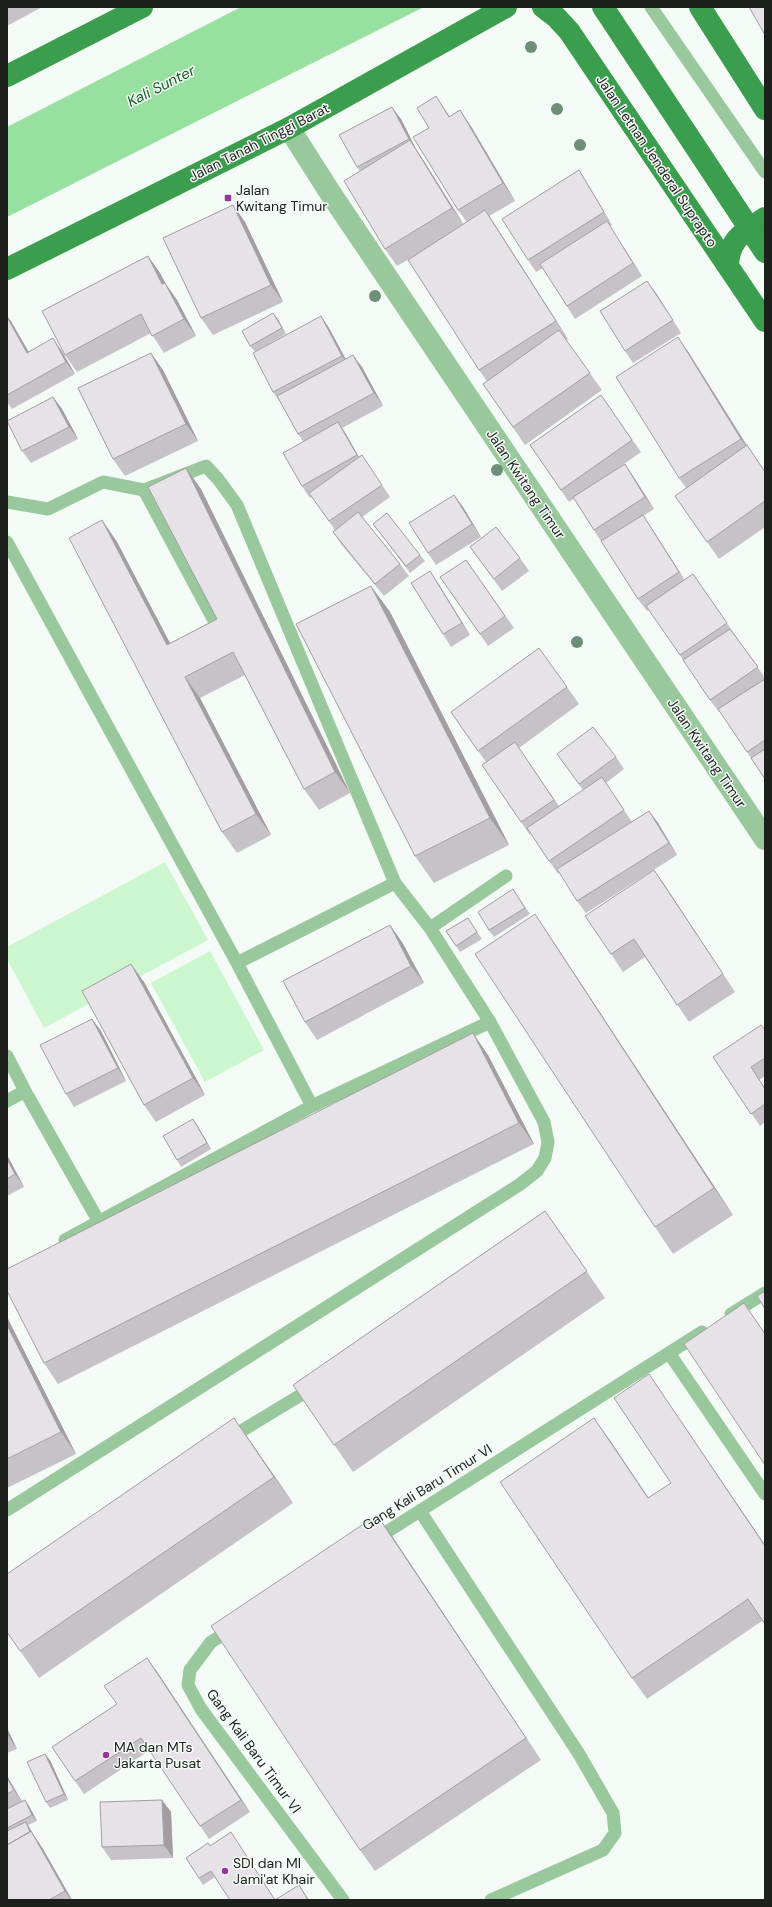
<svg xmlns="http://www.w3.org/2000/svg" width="772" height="1907" viewBox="0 0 772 1907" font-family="'DM Sans',sans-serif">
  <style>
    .green { fill: #cbf6ce }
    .water { fill: #98e0a0 }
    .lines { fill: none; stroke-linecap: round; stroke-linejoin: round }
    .service { stroke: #99c89d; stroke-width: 13 }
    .minor { stroke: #99c89d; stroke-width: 22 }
    .primary { stroke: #3b9d4e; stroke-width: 22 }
    .primary-bridge { stroke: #3b9d4e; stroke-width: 22 }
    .tree { fill: #6e8f77 }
    .wall { fill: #c7c2c7 }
    .shaded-wall { fill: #a29ea2 }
    .building { fill: #e7e2e7; stroke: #a29ea2 }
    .poi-dot { fill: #95359d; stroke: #f4faf5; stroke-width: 1.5 }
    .labels { text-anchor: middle; stroke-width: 3; stroke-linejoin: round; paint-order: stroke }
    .street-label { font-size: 14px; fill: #1e201e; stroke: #f4faf5 }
    .poi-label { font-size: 14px; fill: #1e201e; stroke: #f4faf5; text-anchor: start }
    .water-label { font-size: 15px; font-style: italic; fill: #156127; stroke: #f4faf5 }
  </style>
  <rect width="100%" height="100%" fill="#f4faf5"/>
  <path class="green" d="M165 862 208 940 44 1028 7 959V947Z
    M210 951 264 1050 205 1082 151 983Z"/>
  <path class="water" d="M241 7H424L7 217V127Z"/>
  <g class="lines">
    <path class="service" d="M651 7 765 172
      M7 502 48 509 103 482 144 490 218 628
      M7 542 237 963 312 1106
      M430 928 506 876
      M237 963 395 883
      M7 1056 25 1091 99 1222
      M7 1101 25 1091
      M65 1240 312 1106 490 1022 430 928 395 883 237 505 218 479 206 466 144 490
      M731 1314 765 1293
      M669 1353 765 1494
      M228 1439 314 1387
      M7 1510 519 1185 537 1171 545 1158 548 1142 544 1122 490 1022
      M420 1511 579 1754 613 1813 615 1833 603 1850 491 1900
      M374 1540 702 1332
      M232 1629 211 1642 190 1670 188 1685 201 1709 343 1900"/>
    <path class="minor" d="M289 128 329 191 765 839"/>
    <path class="primary" d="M543 7 556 17 569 31 765 321
      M700 7 765 109
      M7 76 142 7
      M728 266C729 238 744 232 765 218
      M7 269 289 128 506 7"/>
    <path class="primary-bridge" d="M603 7 765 252"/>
  </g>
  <g class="tree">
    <circle cx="531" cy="47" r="6"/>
    <circle cx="557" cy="109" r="6"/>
    <circle cx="580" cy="145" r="6"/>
    <circle cx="375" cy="296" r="6"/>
    <circle cx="497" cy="470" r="6"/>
    <circle cx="577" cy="642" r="6"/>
  </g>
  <path class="wall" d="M7 7H42L7 26Z
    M460 110 472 128 515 201 489 216 497 228 568 339 566 340 602 390 525 445 483 384 487 381 479 370 426 249 397 266 385 249 360 171 357 167 401 119 416 149 422 158 463 224 467 222 458 210 450 116Z
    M587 183 612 225 610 226 642 276 575 319 543 268 536 272 528 260Z
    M233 205 245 222 283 302 213 335 201 318Z
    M148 256 160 273 165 283 177 300 196 336 164 353 151 333 77 372 65 355Z
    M656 293 681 333 633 363 625 351Z
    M273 313 286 334 255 352 250 346Z
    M7 316 29 352 61 350 75 374 12 409 7 402Z
    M321 316 329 328 346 359 362 367 383 406 342 428 346 434 359 457 362 455 390 497 362 517 400 564 409 576 384 596 341 544 333 532 335 530 312 497 310 498 302 486 303 441 298 434 282 405 273 392Z
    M687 350 747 445 765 472V527L719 559 675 496 686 488 679 478Z
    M163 370 198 441 125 476 113 459Z
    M601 395 641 452 611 473 633 476 654 509 643 516 651 527 684 580 693 574 735 635 765 678V779L720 711 719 712 710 700 649 609 647 611 638 599 574 499 569 502 530 445Z
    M53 397 62 409 78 439 31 463 22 451Z
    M186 468 201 489 350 793 319 810 304 789 245 675 200 698 271 835 237 853 222 832 102 520 117 542 170 643 217 619Z
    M454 495 463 507 481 537 436 565 428 553Z
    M373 524 420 555 425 561 410 573Z
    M470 547 520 558 529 571 502 591Z
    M466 560 514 628 488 646 440 577Z
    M438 583 470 635 451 647 443 634Z
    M371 586 390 612 509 845 434 883 415 856Z
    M567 687 579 704 519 748 559 806 583 790 557 754 616 757 624 769 606 783 632 822 649 811 658 823 677 855 586 913 577 901 559 872 558 874 531 834 530 835 521 822 486 762 451 712Z
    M654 870 735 992 689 1022 645 957 623 972 611 954Z
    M513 889 530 914 494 937 489 930Z
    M535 914 553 941 733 1215 673 1254 655 1227Z
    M468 918 482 939 460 952 446 931Z
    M402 942 424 983 317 1040 305 1022Z
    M144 982 205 1095 156 1122 144 1105Z
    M92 1019 101 1031 126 1081 74 1107 66 1094Z
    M765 1030V1076L759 1080 765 1088V1122L760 1126 713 1057Z
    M488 1055 534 1144 58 1384 44 1363Z
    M197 1125 211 1149 181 1167 177 1160Z
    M7 1155 24 1187 7 1196Z
    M545 1211 605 1298 353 1472 293 1385Z
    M7 1317 76 1454 7 1488Z
    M649 1374 765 1545V1624L762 1621 647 1699 632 1678 609 1439 649 1498 671 1483Z
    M234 1418 293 1503 39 1678 7 1632Z
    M392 1536 541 1760 375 1871 360 1850Z
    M147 1658 250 1812 209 1839 150 1750 84 1794 75 1781 117 1704Z
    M7 1728 17 1749 7 1753Z
    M50 1760 68 1800 50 1808 46 1802Z
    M7 1776 22 1801 25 1800 29 1806 37 1821 28 1825 33 1834 43 1849 72 1900H7Z
    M162 1800 171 1812 173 1858 111 1860 102 1847Z
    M210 1846 275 1900H309H230L215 1877 203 1885 186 1858Z"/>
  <path class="shaded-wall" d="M436 96 448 114 461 134 449 117Z
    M392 107 401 119 416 149 422 158 464 225 452 208 409 139Z
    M460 110 472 128 515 201 503 183Z
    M579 170 587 183 612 225 604 212Z
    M233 205 245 222 283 302 271 285Z
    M485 210 497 228 568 339 556 321Z
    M607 221 615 234 642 276 633 263Z
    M148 256 160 273 175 301 162 284Z
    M647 281 656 293 681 333 673 320Z
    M165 283 177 300 196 336 184 319Z
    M273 313 278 319 286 334 282 328Z
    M7 316 11 321 36 365 27 353 7 317Z
    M321 316 329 328 350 368 342 356Z
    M678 337 687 350 750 451 741 439Z
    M53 338 61 350 75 374 66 362Z
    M151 353 163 370 198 441 186 424Z
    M353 355 362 367 383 406 374 393Z
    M53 397 62 409 78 439 69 427Z
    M338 422 346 434 365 468 357 455Z
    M625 464 633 476 654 509 645 497Z
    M186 468 201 489 350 793 335 772Z
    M454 495 463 507 481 537 472 524Z
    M643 515 651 527 688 585 679 572Z
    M102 520 117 542 182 666 167 645Z
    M430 571 438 583 470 635 462 623Z
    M371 586 390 612 509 845 490 818Z
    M185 677 200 698 271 835 256 814Z
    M649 811 658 823 677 855 669 843Z
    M654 870 666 887 735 992 723 974Z
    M535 914 553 941 733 1215 714 1188Z
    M390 925 402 942 424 983 411 966Z
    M131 964 144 982 205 1095 193 1078Z
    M92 1019 101 1031 126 1081 118 1068Z
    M473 1033 488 1055 534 1144 519 1123Z
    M193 1119 197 1125 211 1149 207 1143Z
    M7 1155 24 1187 15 1174 7 1159Z
    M7 1317 76 1454 61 1432 7 1325Z
    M649 1374 765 1545V1546Z
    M234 1418 253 1445 293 1503 274 1477Z
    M594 1418 609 1439 663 1520 648 1498Z
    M377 1515 392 1536 541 1760 526 1738Z
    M147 1658 156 1670 250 1812 241 1800Z
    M7 1728 17 1749 7 1734Z
    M45 1754 50 1760 68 1800 64 1794Z
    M7 1776 22 1802 14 1790 7 1778Z
    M25 1800 29 1806 37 1821 32 1815Z
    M162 1800 171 1812 173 1858 164 1845Z
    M26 1822 30 1829 33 1834 43 1849 72 1900H71L65 1891 32 1835Z
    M299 1885 309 1900H308Z"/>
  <path class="building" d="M749 7H765V35Z
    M436 96 449 117 460 110 503 183 458 210 413 137 429 128 417 108Z
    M392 107 409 139 357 167 339 135Z
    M410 140 452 208 385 249 344 181Z
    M579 170 604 212 528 260 502 219Z
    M233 205 271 285 201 318 163 238Z
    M485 210 556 321 479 370 408 260Z
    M607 221 633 263 567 306 540 264Z
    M148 256 162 284 165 283 184 319 152 336 141 314 65 355 42 311Z
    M647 281 673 320 625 351 600 311Z
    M273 313 282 328 250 346 242 331Z
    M321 316 342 356 273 392 253 353Z
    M7 317 27 353 53 338 66 362 7 395Z
    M559 330 590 373 513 427 483 384Z
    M678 337 741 439 679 478 616 377Z
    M151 353 186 424 113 459 78 388Z
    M353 355 374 393 298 434 277 396Z
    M601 395 632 440 561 490 530 445Z
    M53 397 69 427 22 451 7 421Z
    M338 422 357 455 302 486 283 453Z
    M747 445 765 472V501L707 542 675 496Z
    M362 455 382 485 329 521 309 493Z
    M625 464 645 497 594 530 573 497Z
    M186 468 335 772 304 789 233 652 185 677 256 814 222 832 69 538 102 520 167 645 217 619 148 487Z
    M454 495 472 524 428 553 409 523Z
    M358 512 400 564 375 584 333 532Z
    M387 513 420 555 406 566 373 524Z
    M643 515 679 572 638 599 601 541Z
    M496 527 520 558 494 579 470 547Z
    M466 560 505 616 480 634 440 577Z
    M430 571 462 623 443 634 411 583Z
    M693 574 727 623 680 655 646 606Z
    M371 586 490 818 415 856 296 624Z
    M730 629 758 667 710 700 683 660Z
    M539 648 567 687 478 751 451 712Z
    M765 679V740L747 752 718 709Z
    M593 727 616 757 579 784 557 754Z
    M515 742 554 800 521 822 482 765Z
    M765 749V779L751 758Z
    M602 777 624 810 549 861 527 828Z
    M649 811 669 843 577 901 557 869Z
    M654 870 723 974 677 1005 634 939 611 954 585 916Z
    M513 889 525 908 489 930 478 912Z
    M535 914 714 1188 655 1227 475 954Z
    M468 918 477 932 456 946 446 931Z
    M390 925 411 966 305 1022 283 981Z
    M131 964 193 1078 144 1105 82 991Z
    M92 1019 118 1068 66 1094 40 1045Z
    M761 1025 765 1030V1058L751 1067 765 1089V1104L751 1114 713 1057Z
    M473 1033 519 1123 44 1363 7 1291V1269Z
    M193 1119 207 1143 177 1160 163 1136Z
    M7 1159 15 1174 7 1179Z
    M545 1211 587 1271 334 1445 293 1385Z
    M765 1291V1309L757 1296Z
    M744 1303 765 1334V1465L684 1344Z
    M7 1325 61 1432 7 1459Z
    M649 1374 765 1546V1624L748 1599 632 1678 500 1482 594 1418 648 1498 671 1483 614 1398Z
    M234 1418 274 1477 20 1651 7 1632V1574Z
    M377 1515 526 1738 360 1850 211 1626Z
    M147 1658 241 1800 200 1826 141 1738 75 1781 52 1747 117 1704 104 1686Z
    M45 1754 64 1794 46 1802 27 1762Z
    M7 1778 14 1790 7 1794Z
    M25 1800 32 1815 7 1828V1809Z
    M162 1800 164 1845 102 1847 100 1802Z
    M26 1822 30 1832 7 1845V1831Z
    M31 1831 65 1891 49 1900H7V1845Z
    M231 1832 275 1900H230L211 1871 199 1878 186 1858 208 1843 210 1846Z
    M299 1885 308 1900H275Z"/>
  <g class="poi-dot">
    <rect x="224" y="194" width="8" height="8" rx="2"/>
    <circle cx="106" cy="1755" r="4"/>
    <circle cx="225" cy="1871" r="4"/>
  </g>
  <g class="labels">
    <g class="street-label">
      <text transform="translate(259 142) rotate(-27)" y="5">Jalan Tanah Tinggi Barat</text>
      <text transform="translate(657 161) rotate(56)" y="5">Jalan Letnan Jenderal Suprapto</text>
      <text transform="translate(526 484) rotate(56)" y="5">Jalan Kwitang Timur</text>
      <text transform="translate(707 753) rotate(56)" y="5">Jalan Kwitang Timur</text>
      <text transform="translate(427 1487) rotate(-32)" y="5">Gang Kali Baru Timur VI</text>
      <text transform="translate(254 1751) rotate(54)" y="5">Gang Kali Baru Timur VI</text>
    </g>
    <g class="poi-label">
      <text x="236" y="195">Jalan<tspan x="236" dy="16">Kwitang Timur</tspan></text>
      <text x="114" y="1752">MA dan MTs<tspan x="114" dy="16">Jakarta Pusat</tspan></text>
      <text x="233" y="1868">SDI dan MI<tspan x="233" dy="16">Jami'at Khair</tspan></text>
    </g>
    <g class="water-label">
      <text transform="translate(161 86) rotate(-27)" y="5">Kali Sunter</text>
    </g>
  </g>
  <rect width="772" height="1907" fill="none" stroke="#1e201e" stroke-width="16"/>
</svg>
